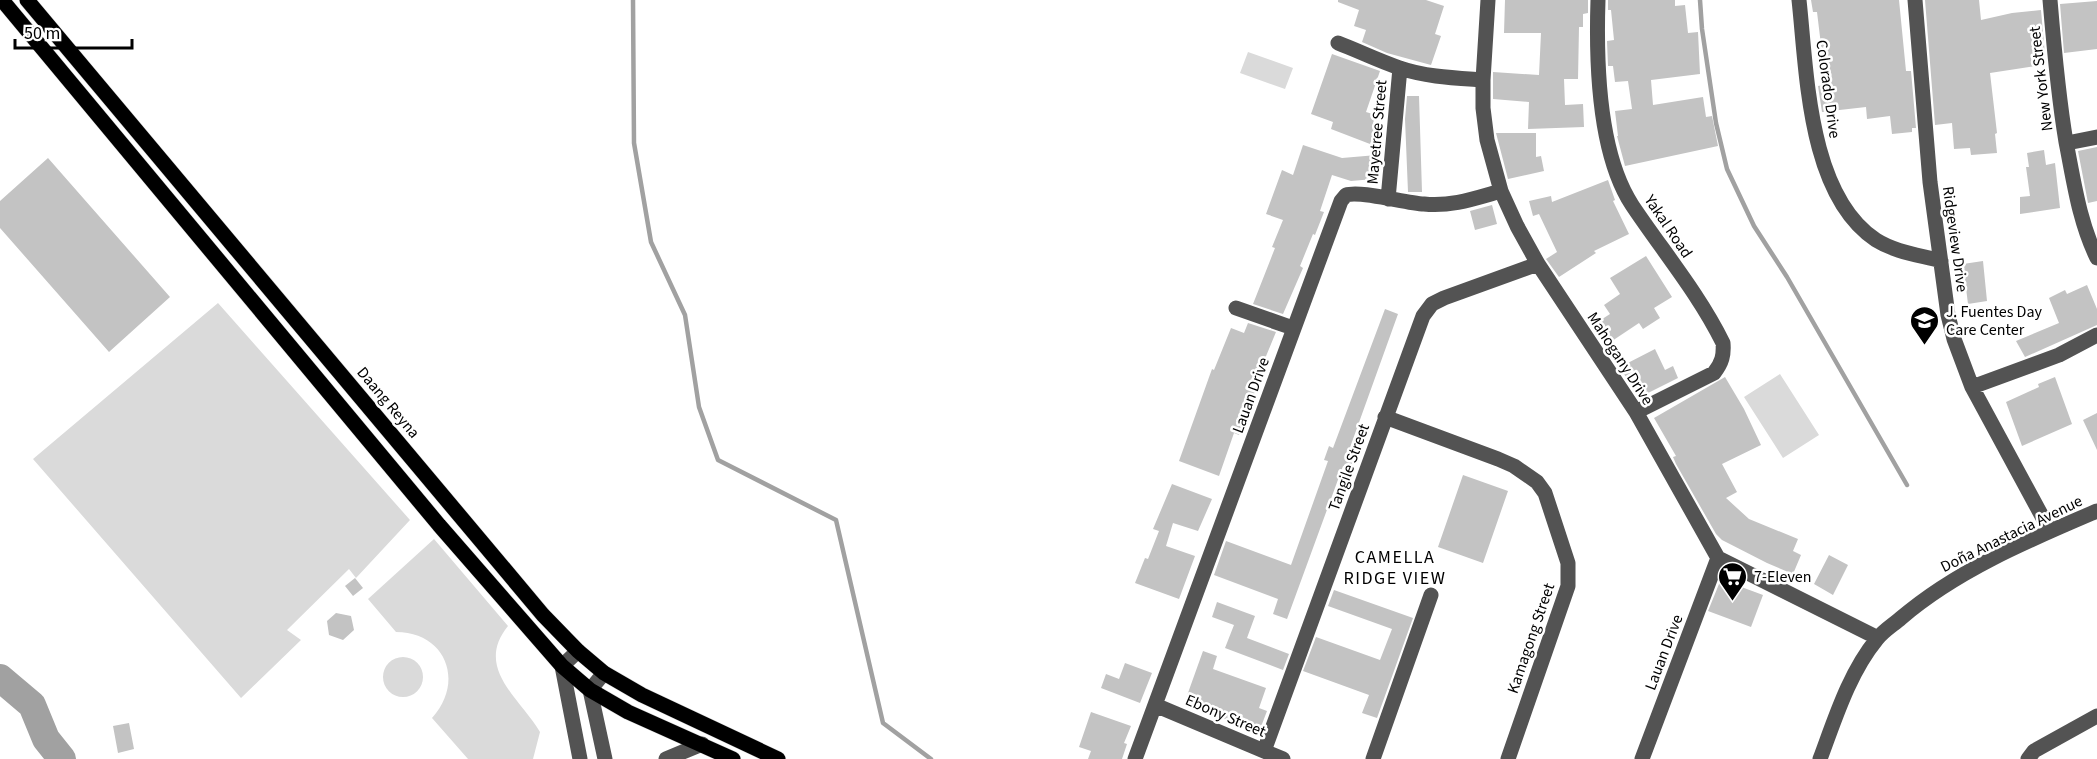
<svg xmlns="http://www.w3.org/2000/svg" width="2097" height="759" viewBox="0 0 2097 759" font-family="'Source Sans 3',sans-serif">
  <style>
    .green { fill: #dadada }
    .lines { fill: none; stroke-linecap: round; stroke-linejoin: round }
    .stream { stroke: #a1a1a1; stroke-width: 4.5 }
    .river { stroke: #a1a1a1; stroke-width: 28 }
    .building { fill: #c3c3c3 }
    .major-casing { stroke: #dbdbdb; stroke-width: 16 }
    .minor { stroke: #535353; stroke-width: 15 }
    .major { stroke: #000; stroke-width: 15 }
    .labels { text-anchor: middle; stroke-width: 5; stroke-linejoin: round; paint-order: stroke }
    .street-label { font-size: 16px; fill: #000; stroke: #fff }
    .poi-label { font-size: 16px; fill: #000; stroke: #fff; text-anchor: start }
    .neighbourhood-label { font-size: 18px; letter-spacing: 1.5px; fill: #000; stroke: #fff }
  </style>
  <rect width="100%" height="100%" fill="#fff"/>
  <path class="green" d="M1248 52 1293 68 1285 89 1240 73Z
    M218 303 410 520 356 578 349 569 287 630 301 640 241 698 33 459Z
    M1780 374 1819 435 1783 458 1744 397Z
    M434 539 508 626C474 668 520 698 540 732L533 759H468L432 718C465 682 446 632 396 632L368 599Z
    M383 677a20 20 0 1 1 40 0a20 20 0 1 1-40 0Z"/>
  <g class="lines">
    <path class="stream" d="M633 0 634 143 651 242 685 315 699 407 718 460 836 520 883 723 931 759
      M1700 0 1702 29 1716 123 1727 169 1754 226 1787 277 1907 485"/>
    <path class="river" d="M0 678 32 705 46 739 62 759"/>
  </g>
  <path class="building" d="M1338 0H1426L1444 6 1435 34 1441 36 1431 65 1387 53 1362 42 1366 30 1354 26 1359 10 1338 2Z
    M1505 0H1588V13L1583 14V27H1579L1578 79H1564L1565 105 1583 104 1584 127 1528 129 1529 102 1493 99V72L1539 75 1541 33H1504Z
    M1608 0H1675V6L1685 5 1688 33 1698 32 1700 74 1651 80 1653 105 1703 97 1706 117 1712 116 1718 146 1625 166 1617 136H1618L1615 111 1632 109 1628 81 1615 82 1613 66H1608L1607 41 1614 40 1611 10H1608Z
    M1811 0H1899L1906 71H1911L1916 128H1912V132L1892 134 1890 116 1867 119 1866 107 1822 112 1818 86 1824 85 1821 45 1817 12H1813Z
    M1925 0H1979L1981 20 2012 13 2041 10 2045 55 2040 56 2042 65 1990 73 1997 133 1995 134 1997 153 1971 155 1970 148 1954 149 1952 123 1935 125Z
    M2097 1V49L2064 53 2060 4Z
    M1332 54 1380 71 1366 112 1376 115 1373 123 1378 124 1370 144 1331 129 1333 122 1311 114Z
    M1407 96H1419L1422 192H1408L1405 119Z
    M1496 133H1536V157L1541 156 1544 171 1508 179Z
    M1303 145 1342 158 1377 155 1378 167H1373L1374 179 1351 181 1332 175 1320 211 1324 212 1315 235 1313 234 1300 266 1303 268 1283 314 1253 304 1275 248 1272 247 1283 220 1266 214 1282 170 1293 175Z
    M2097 147V201L2088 203 2078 151Z
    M2044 150 2046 165 2055 163 2060 208 2020 214V197L2030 196 2026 167H2029L2027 153Z
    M48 158 170 297 109 352 0 228V201Z
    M1608 180 1615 200 1613 201 1629 234 1594 251 1596 253 1559 277 1546 259 1557 252 1539 214 1533 216 1529 201 1551 196 1552 202Z
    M1492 205 1497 224 1475 230 1470 211Z
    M1646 256 1672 297 1654 308 1660 318 1643 329 1639 323 1606 345 1593 325 1610 314 1604 305 1620 294 1610 278Z
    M1983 261 1987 301 1968 304 1963 264Z
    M2087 285 2097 309V325L2025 357 2016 341 2059 323 2049 298 2065 290 2067 294Z
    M1385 309 1398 314 1348 453 1355 455 1351 468 1343 466 1287 619 1273 614 1278 599 1214 575 1226 541 1291 565 1328 461 1324 460 1329 446 1333 448Z
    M1248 323 1276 332 1254 385 1257 386 1239 435 1234 433 1219 476 1179 461 1212 369 1214 370 1231 328 1244 333Z
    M1655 349 1665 370 1673 366 1678 378 1638 398 1620 367Z
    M1725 377 1744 409 1761 445 1722 464 1737 492 1726 498 1749 519 1798 539 1793 551 1801 555 1793 574 1767 563 1722 540 1716 534 1676 464 1673 457 1676 456 1654 418Z
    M2055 377 2072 424 2022 446 2006 402 2039 387 2038 384Z
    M2097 413V450L2083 420Z
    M1463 475 1508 491 1483 563 1438 547Z
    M1172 484 1212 499 1198 531 1173 523 1166 546 1195 556 1179 599 1135 583 1145 558 1148 559 1159 531 1153 529Z
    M1829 555 1848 565 1833 595 1814 584Z
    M355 578 363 588 353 596 345 586Z
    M1728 582 1763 595 1751 627 1708 611 1719 584Z
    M1334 590 1413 618 1377 718 1362 713 1369 695 1303 671 1316 637 1380 660 1392 629 1328 606Z
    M1217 602 1255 616 1247 638 1289 654 1283 670 1225 648 1234 625 1212 617Z
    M336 613 351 616 354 630 343 640 329 635 327 621Z
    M1203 651 1217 656 1213 669 1266 688 1259 708 1267 711 1259 732 1184 704Z
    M1125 663 1152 673 1140 703 1101 688 1106 674 1119 679Z
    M1091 712 1131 726 1124 743 1127 744 1122 759H1088L1091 751 1079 747Z
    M129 723 134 749 118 753 113 726Z"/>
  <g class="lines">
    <defs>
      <path id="major" d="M2 0 439 525 562 666 590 690 628 712 733 759
        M27 0 543 615 578 651 604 673 642 695 778 759"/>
    </defs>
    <use href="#major" class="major-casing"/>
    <path class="minor" d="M1488 0 1483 80V108L1487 140 1501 191 1517 226 1538 264 1636 412 1718 558 1878 638
      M1598 0C1596 61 1598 153 1632 205 1662 250 1699 294 1723 343 1724 355 1722 363 1714 373L1636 412
      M1799 0C1807 73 1808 195 1876 240 1895 252 1919 255 1941 261
      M1915 0 1930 182 1948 315 1954 339 1972 387 2050 531
      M2050 0C2054 48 2058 95 2066 142 2074 182 2079 221 2097 258
      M1338 43C1359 51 1379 61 1400 68 1426 77 1455 78 1483 80
      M2067 143 2097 137
      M1388 199 1400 68
      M1236 308 1293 328
      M1972 387 2059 355 2097 335
      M1385 417 1498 459 1514 466 1537 482 1545 493 1568 563V586L1508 759
      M578 651 562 666 580 759
      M604 673 590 690 605 759
      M1155 705 1283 759
      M1264 751 1423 316 1432 304 1444 298 1538 264
      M666 759 702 744
      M1135 759 1341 201 1346 195C1360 190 1405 203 1424 204 1451 207 1476 198 1501 191
      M1373 759 1431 595
      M1642 759 1718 558
      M1820 759C1835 719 1849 673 1877 639 1883 631 1893 625 1901 618 1957 570 2029 540 2097 511
      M2028 759 2034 751 2097 716"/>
    <use href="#major" class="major"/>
  </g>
  <defs>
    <symbol id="school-pin" viewBox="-11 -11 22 30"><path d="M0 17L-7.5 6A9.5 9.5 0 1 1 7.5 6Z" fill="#000" stroke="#fff"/><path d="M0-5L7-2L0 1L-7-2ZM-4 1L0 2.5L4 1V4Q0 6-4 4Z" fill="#fff"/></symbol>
    <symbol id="supermarket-pin" viewBox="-11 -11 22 30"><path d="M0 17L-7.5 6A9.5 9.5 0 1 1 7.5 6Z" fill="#000" stroke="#fff"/><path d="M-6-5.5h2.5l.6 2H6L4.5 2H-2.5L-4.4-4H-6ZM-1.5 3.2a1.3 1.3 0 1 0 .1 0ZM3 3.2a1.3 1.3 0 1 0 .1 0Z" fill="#fff"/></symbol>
  </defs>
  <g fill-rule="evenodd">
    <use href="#school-pin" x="1908" y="304" width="33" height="45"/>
    <use href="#supermarket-pin" x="1716" y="560" width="33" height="45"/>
  </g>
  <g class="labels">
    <g class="street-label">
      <text transform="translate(2040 79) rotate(-97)" y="6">New York Street</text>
      <text transform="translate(1829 89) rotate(82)" y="6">Colorado Drive</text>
      <text transform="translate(1376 132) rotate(-85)" y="6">Mayetree Street</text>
      <text transform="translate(1669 226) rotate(56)" y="6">Yakal Road</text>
      <text transform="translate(1956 239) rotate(82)" y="6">Ridgeview Drive</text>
      <text transform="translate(1621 358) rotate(57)" y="6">Mahogany Drive</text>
      <text transform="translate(1250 395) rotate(-70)" y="6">Lauan Drive</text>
      <text transform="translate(389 402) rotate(50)" y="6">Daang Reyna</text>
      <text transform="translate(1348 467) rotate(-70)" y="6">Tangile Street</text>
      <text transform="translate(2011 533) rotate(-26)" y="6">Doña Anastacia Avenue</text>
      <text transform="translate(1530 638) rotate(-71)" y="6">Kamagong Street</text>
      <text transform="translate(1663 652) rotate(-69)" y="6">Lauan Drive</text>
      <text transform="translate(1226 715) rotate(23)" y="6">Ebony Street</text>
    </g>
    <g class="poi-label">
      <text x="1946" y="317">J. Fuentes Day<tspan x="1946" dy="18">Care Center</tspan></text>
      <text x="1754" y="582">7-Eleven</text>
    </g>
    <g class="neighbourhood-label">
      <text x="1395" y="563">CAMELLA<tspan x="1395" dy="21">RIDGE VIEW</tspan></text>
    </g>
  </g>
  <path d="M15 39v9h117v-9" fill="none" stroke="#000000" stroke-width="3"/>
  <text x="24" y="39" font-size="18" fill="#000000" stroke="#ffffff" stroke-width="4.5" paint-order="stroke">50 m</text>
</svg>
